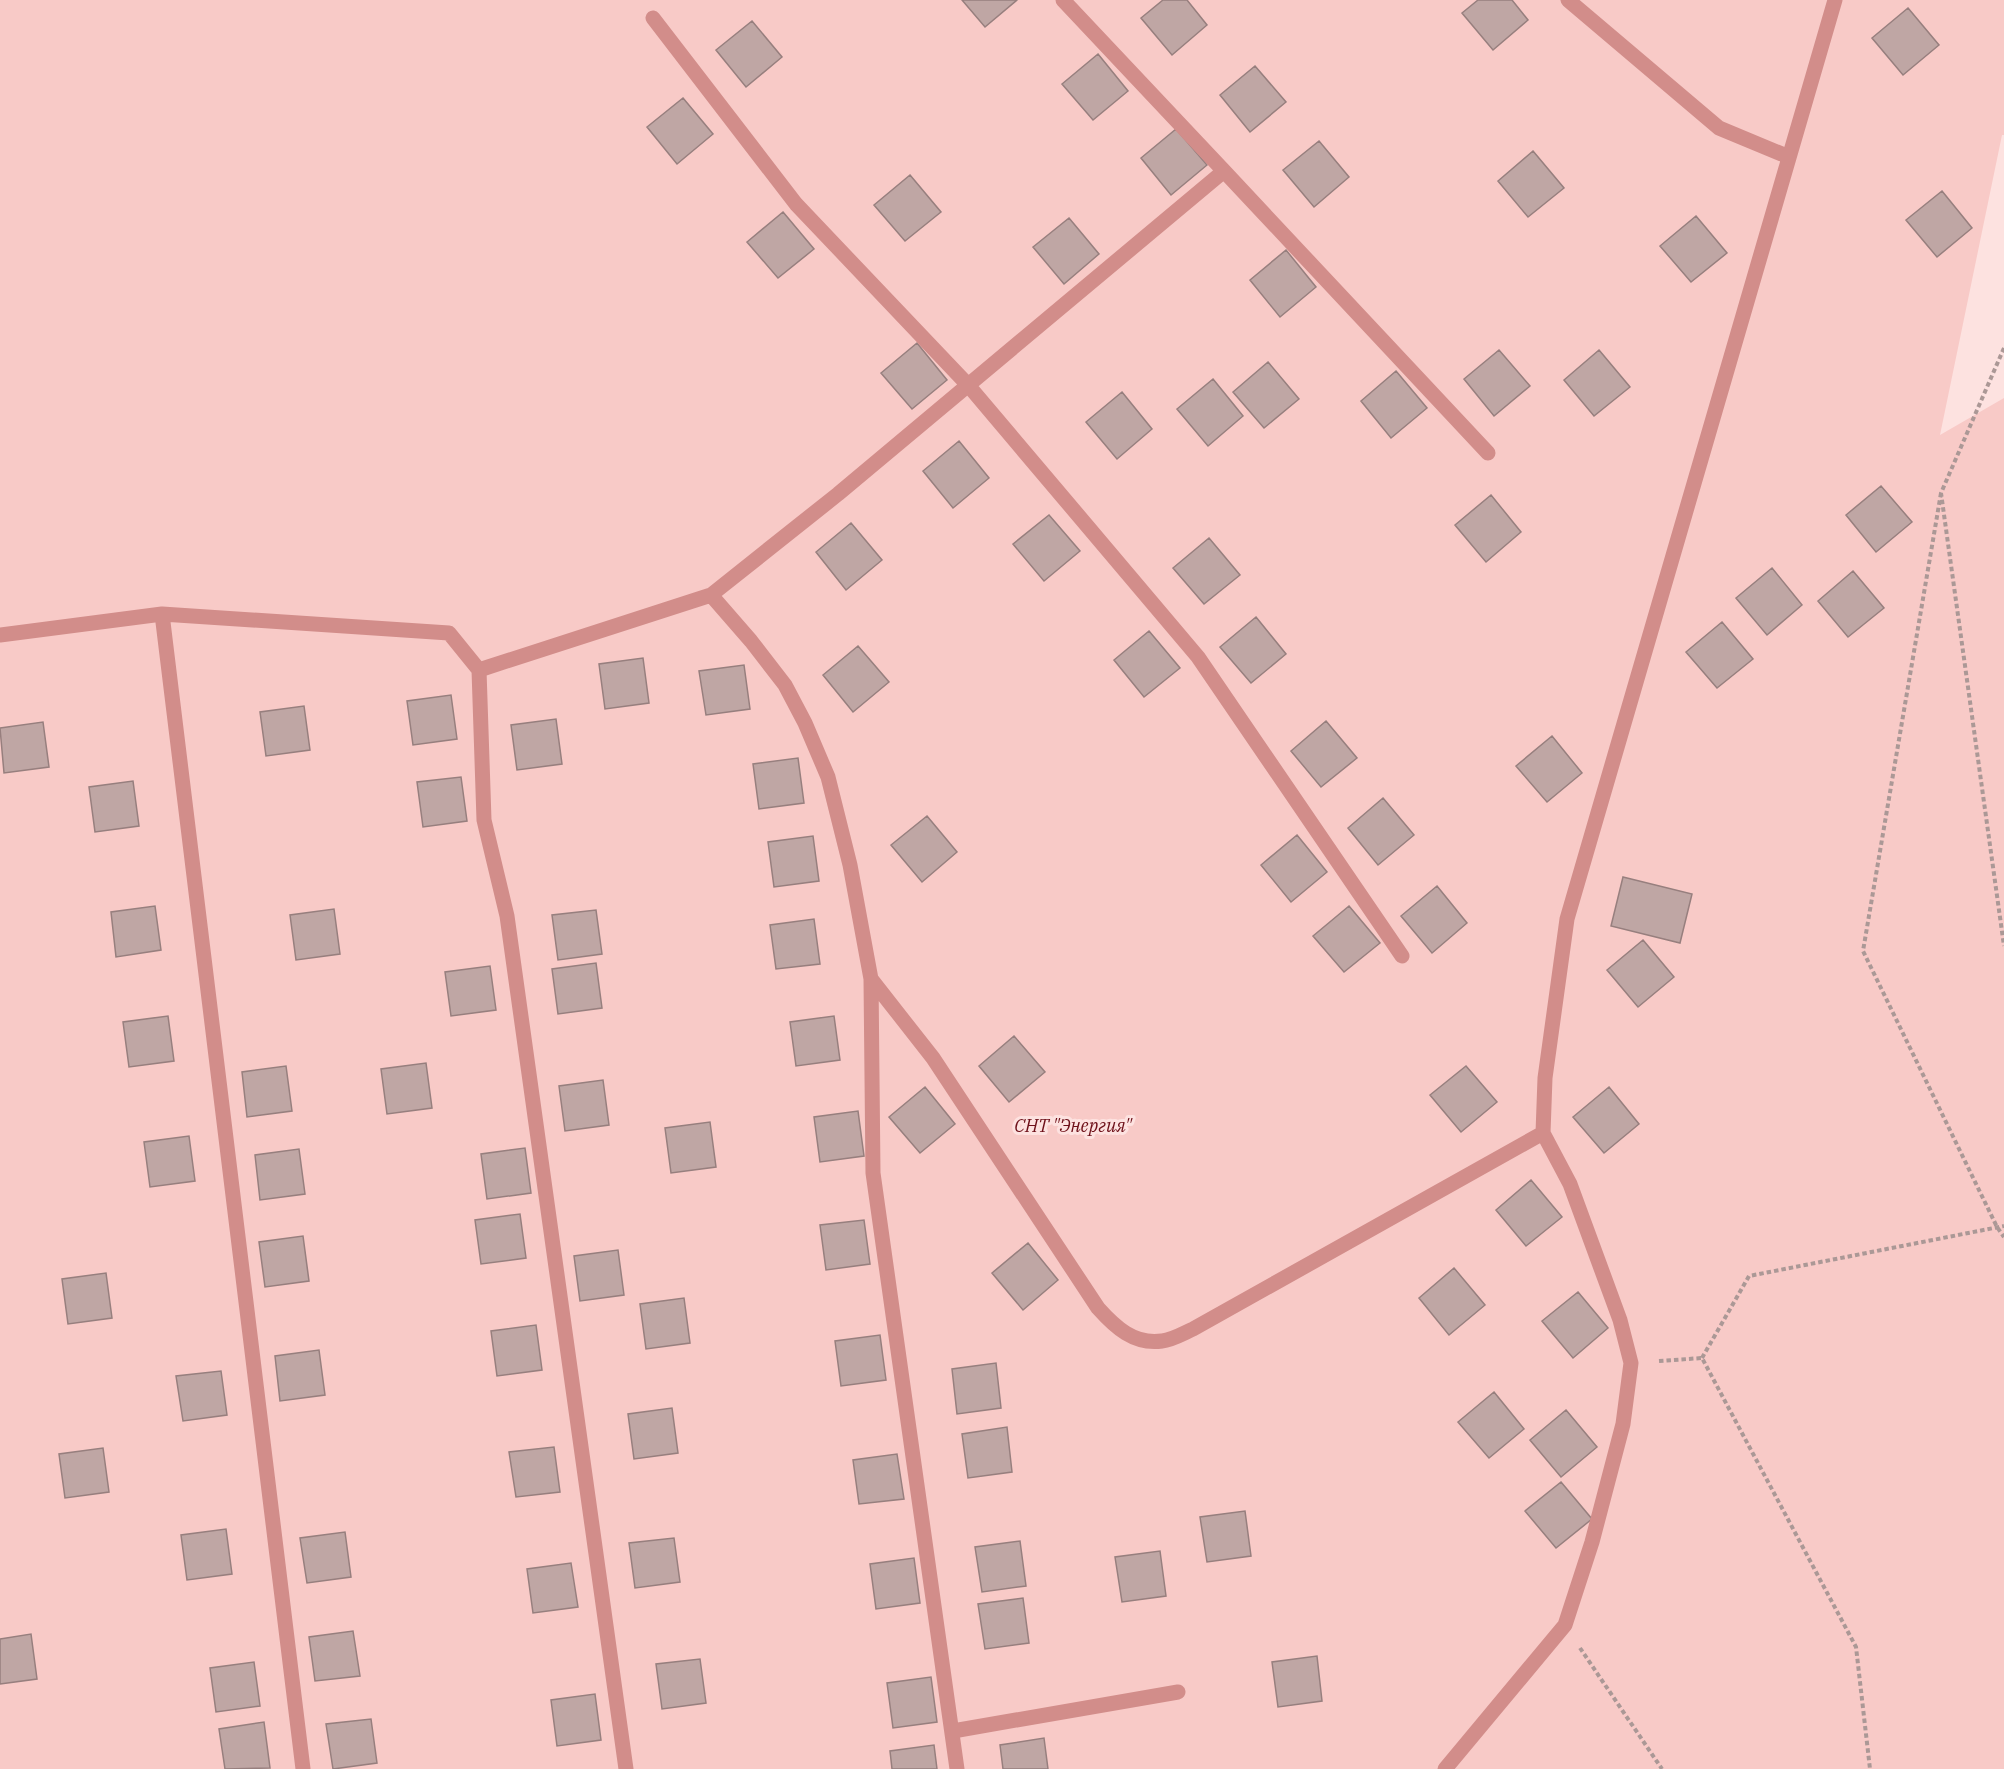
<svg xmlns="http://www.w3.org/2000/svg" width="2004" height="1769" viewBox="0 0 2004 1769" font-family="'IBM Plex Serif',serif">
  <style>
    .green { fill: #f8cac7 }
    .building { fill: #bfa6a4; stroke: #977f7e; stroke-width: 1.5 }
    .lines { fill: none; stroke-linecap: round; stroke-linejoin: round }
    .path { stroke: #ab9896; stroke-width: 4; stroke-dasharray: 4.5 3; stroke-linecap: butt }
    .minor { stroke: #d28d8a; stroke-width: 15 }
    .labels { text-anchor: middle; stroke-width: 6; stroke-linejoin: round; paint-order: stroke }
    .park-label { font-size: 18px; font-style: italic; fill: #6e1019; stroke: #fde2e0 }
  </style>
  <rect width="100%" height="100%" fill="#fde2e0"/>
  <path class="green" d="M0 0H2004V135H2002L1940 435 2004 398V1769H0Z"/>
  <path class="building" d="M962 0H1017L985 27Z
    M1163 0H1187L1207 25 1172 55 1141 18Z
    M1478 0H1512L1528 20 1493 50 1462 13Z
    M1908 8 1939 45 1903 75 1872 38Z
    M752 21 782 57 746 87 716 50Z
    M1098 54 1128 91 1093 120 1062 84Z
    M1255 66 1286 102 1250 132 1220 95Z
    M683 98 713 134 677 164 647 127Z
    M1176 129 1207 165 1171 195 1141 158Z
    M1319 141 1349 177 1314 207 1283 170Z
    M1533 151 1564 188 1528 217 1498 181Z
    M910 175 941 212 905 241 874 205Z
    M1942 191 1972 228 1937 257 1906 220Z
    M783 212 814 249 778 278 747 242Z
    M1696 216 1727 253 1691 282 1660 246Z
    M1069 218 1099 254 1064 284 1033 247Z
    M1286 250 1316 287 1280 317 1250 280Z
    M917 343 947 380 912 409 881 373Z
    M1499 350 1530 386 1494 416 1464 379Z
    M1599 350 1630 387 1594 416 1564 380Z
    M1268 362 1299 399 1264 428 1233 392Z
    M1396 371 1427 408 1391 438 1361 401Z
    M1213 379 1243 416 1208 446 1177 409Z
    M1122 392 1152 429 1117 459 1086 422Z
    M959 441 989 478 953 508 923 471Z
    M1881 486 1912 522 1876 552 1846 515Z
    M1491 495 1521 532 1486 562 1455 525Z
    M1049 515 1080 551 1044 581 1013 544Z
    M851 523 882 560 846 590 816 552Z
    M1209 538 1240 575 1204 604 1173 568Z
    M1772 568 1802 605 1767 635 1736 598Z
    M1853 571 1884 608 1848 637 1818 601Z
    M1256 617 1286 654 1251 683 1220 647Z
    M1722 622 1753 659 1717 688 1686 652Z
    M1149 631 1180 668 1144 697 1114 660Z
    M858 646 889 682 853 712 823 675Z
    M643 658 649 703 605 709 599 664Z
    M744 665 750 709 706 715 699 671Z
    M451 695 457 739 413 745 407 701Z
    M304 706 310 750 266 756 260 712Z
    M556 719 562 764 517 770 511 725Z
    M1326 721 1357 758 1321 787 1291 751Z
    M43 722 49 767 4 773 0 728Z
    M1552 736 1582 773 1547 802 1516 766Z
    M798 758 804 803 759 809 753 764Z
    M461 777 467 821 423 827 417 782Z
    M133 781 139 826 95 832 89 787Z
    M1383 798 1414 835 1378 865 1348 828Z
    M927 816 957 852 922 882 891 845Z
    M1297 835 1327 872 1291 902 1261 865Z
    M813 836 819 881 774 887 768 842Z
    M1623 877 1692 894 1680 943 1611 926Z
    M1437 886 1467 923 1432 953 1401 916Z
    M155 906 161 950 116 957 111 912Z
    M1349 906 1380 943 1344 972 1313 936Z
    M334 909 340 954 296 960 290 915Z
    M596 910 602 954 558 960 552 915Z
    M814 919 820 964 776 969 770 925Z
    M1643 940 1674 977 1638 1007 1607 970Z
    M596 963 602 1008 558 1014 552 969Z
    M490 966 496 1010 451 1016 445 972Z
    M168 1016 174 1061 129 1067 123 1022Z
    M834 1016 840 1060 796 1066 790 1022Z
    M1014 1036 1045 1072 1009 1102 979 1066Z
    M426 1063 432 1108 387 1114 381 1069Z
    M286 1066 292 1111 247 1117 242 1072Z
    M1466 1066 1497 1102 1461 1132 1430 1095Z
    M603 1080 609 1125 565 1131 559 1086Z
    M925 1087 955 1124 920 1153 889 1117Z
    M1609 1087 1639 1124 1604 1153 1573 1117Z
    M858 1111 864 1156 820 1162 814 1117Z
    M710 1122 716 1167 671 1173 665 1128Z
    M189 1136 195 1181 150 1187 144 1142Z
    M525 1148 531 1193 487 1199 481 1154Z
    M299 1149 305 1194 260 1200 255 1155Z
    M1531 1180 1562 1217 1526 1246 1496 1210Z
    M520 1214 526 1258 481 1264 475 1220Z
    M864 1220 870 1264 826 1270 820 1225Z
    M303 1236 309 1281 265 1287 259 1242Z
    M1028 1243 1058 1280 1023 1310 992 1273Z
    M618 1250 624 1295 580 1301 574 1256Z
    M1454 1268 1485 1305 1449 1335 1419 1298Z
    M106 1273 112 1318 68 1324 62 1279Z
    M1578 1292 1608 1328 1573 1358 1542 1321Z
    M684 1298 690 1343 646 1349 640 1304Z
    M536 1325 542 1370 497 1376 491 1331Z
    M880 1335 886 1380 841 1386 835 1341Z
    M319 1350 325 1395 280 1401 275 1356Z
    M996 1363 1001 1408 957 1414 952 1369Z
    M221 1371 227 1415 183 1421 176 1376Z
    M1494 1392 1524 1429 1489 1458 1458 1422Z
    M672 1408 678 1453 634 1459 628 1414Z
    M1566 1410 1597 1447 1561 1477 1530 1440Z
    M1007 1427 1012 1472 968 1478 962 1434Z
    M554 1447 560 1492 516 1497 509 1452Z
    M103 1448 109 1492 65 1498 59 1454Z
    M897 1454 904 1499 859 1504 853 1460Z
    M1561 1482 1592 1519 1556 1548 1525 1511Z
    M1245 1511 1251 1556 1207 1562 1200 1517Z
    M226 1529 232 1574 187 1580 181 1535Z
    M345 1532 351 1577 307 1583 300 1538Z
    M674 1538 680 1582 635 1588 629 1543Z
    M1020 1541 1026 1586 982 1592 975 1547Z
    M1160 1551 1166 1596 1122 1602 1115 1557Z
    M914 1558 920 1603 876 1609 870 1564Z
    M571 1563 578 1607 533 1613 527 1569Z
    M1023 1598 1029 1643 985 1649 978 1604Z
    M353 1631 360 1676 315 1681 309 1637Z
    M31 1634 37 1679 0 1684V1639Z
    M1317 1656 1322 1701 1278 1707 1272 1662Z
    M700 1659 706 1703 662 1709 656 1664Z
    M254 1662 260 1706 216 1712 210 1668Z
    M931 1677 937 1722 893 1728 887 1683Z
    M595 1694 601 1740 557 1746 551 1700Z
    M371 1719 377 1763 333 1769 326 1724Z
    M264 1722 270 1768 225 1769 219 1729Z
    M1044 1738 1048 1769H1003L1000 1745Z
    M934 1745 937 1769H892L890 1751Z"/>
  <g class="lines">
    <path class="path" d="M2004 348 1941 493 2004 946
      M1941 493 1863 951 1997 1227 2004 1237
      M1702 1358 1749 1276 2004 1226
      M1659 1361 1702 1358 1856 1647 1870 1769
      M1580 1648 1662 1769"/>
    <path class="minor" d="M1063 0 1224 171
      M1568 0 1719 128 1789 157
      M653 18 796 204 968 385 1198 657 1402 956
      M711 595 751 641 785 685 805 723 828 777 850 865 871 979 873 1173 957 1769
      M162 614 303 1769
      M0 635 162 614 449 633 479 670 711 595 838 494 1224 171 1488 453
      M479 670 484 820 507 916 626 1769
      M871 979 933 1058 1098 1308C1115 1327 1134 1345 1162 1341 1172 1340 1184 1333 1193 1329L1543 1133
      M953 1731 1178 1692
      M1445 1769 1565 1625 1592 1542 1623 1424 1631 1363 1620 1320 1570 1184 1543 1133 1545 1078 1567 919 1835 0"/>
  </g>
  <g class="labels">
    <g class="park-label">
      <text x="1073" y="1132">СНТ "Энергия"</text>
    </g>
  </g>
</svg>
